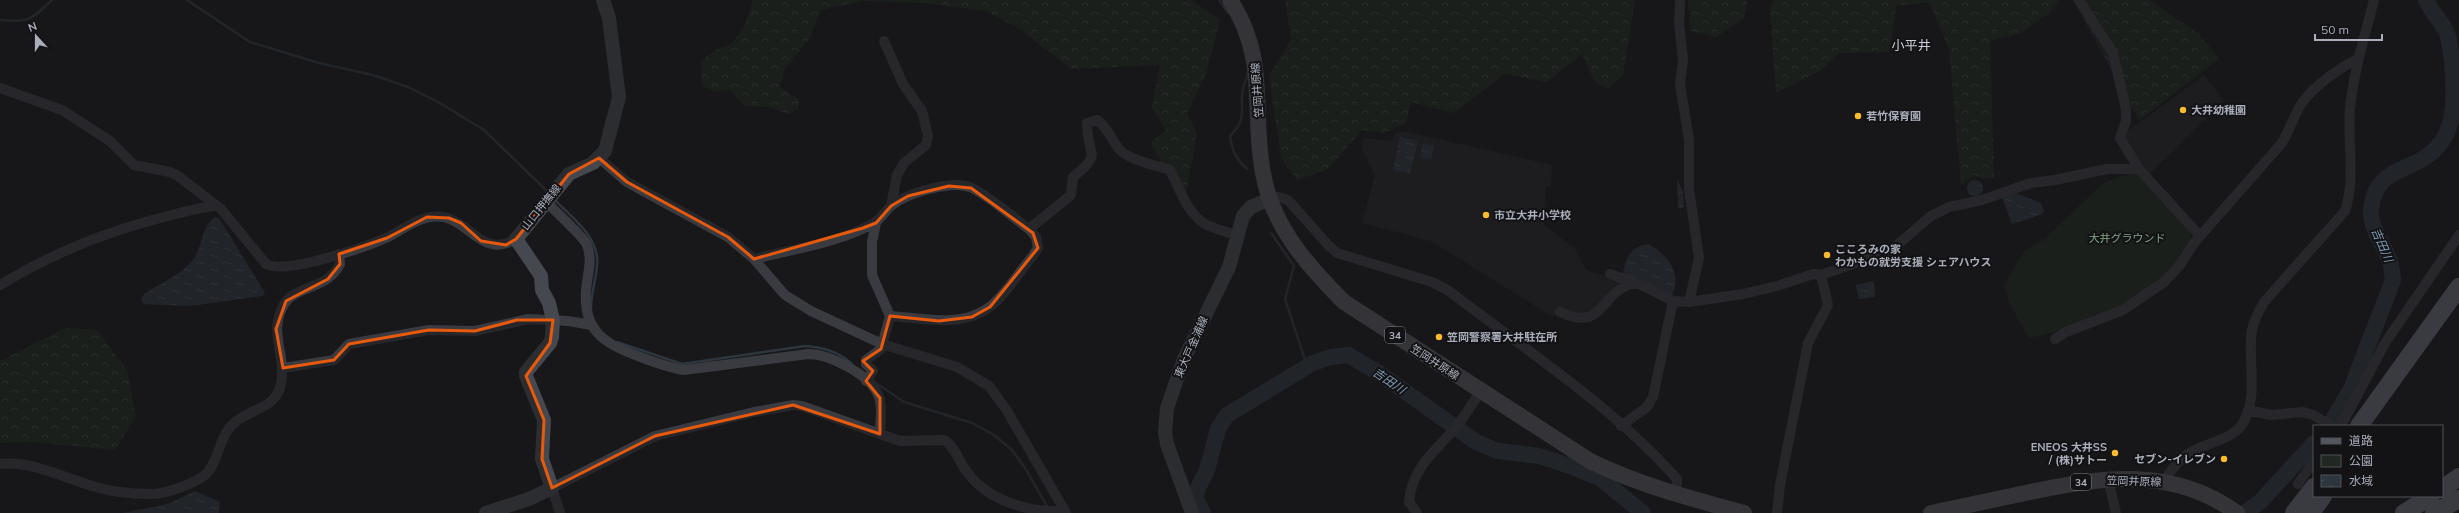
<svg xmlns="http://www.w3.org/2000/svg" width="2459" height="513" viewBox="0 0 2459 513" font-family="Mulish,'Noto Sans JP',sans-serif">
  <style>
    .built { fill: #242427 }
    .forest { fill: url(#forest-crowns) }
    .green { fill: #1f2821 }
    .water { fill: url(#water-ripples) }
    .lines { fill: none; stroke-linecap: round; stroke-linejoin: round }
    .stream { stroke: #2d363f; stroke-width: 2.5 }
    .river { stroke: #2d363f; stroke-width: 16 }
    .street { stroke: #3a3b41; stroke-width: 10 }
    .secondary { stroke: #46484f; stroke-width: 14 }
    .primary { stroke: #54565e; stroke-width: 16 }
    .highway { stroke: #646770; stroke-width: 18 }
    .marked { fill: none; stroke: #e8590c; stroke-width: 3; stroke-linejoin: round }
    .poi-dot { fill: #fbbb2e; stroke: #131315; stroke-width: 1.5 }
    .labels { text-anchor: middle; stroke-width: 4; stroke-linejoin: round; paint-order: stroke }
    .shield { fill: #131315; stroke: #7c8088; stroke-width: 1 }
    .shield-label { font-size: 10px; font-weight: bold; fill: #a9aeba }
    .street-label { font-size: 11px; fill: #a9aeba; stroke: #131315 }
    .poi-label { font-size: 11px; font-weight: bold; fill: #a9aeba; stroke: #131315; text-anchor: start }
    .park-label { font-size: 11px; fill: #7fa683; stroke: #131315 }
    .water-label { font-size: 12px; font-style: italic; fill: #7f9bb7; stroke: #131315 }
    .quarter-label { font-size: 13px; fill: #cacdd6; stroke: #131315 }
  </style>
  <defs>
    <pattern id="forest-crowns" width="20" height="18" patternUnits="userSpaceOnUse"><rect width="20" height="18" fill="#1f2821"/><path d="M2 6a3 3 0 1 1 6 0M12 15a3 3 0 1 1 6 0" fill="none" stroke="#3d453f"/></pattern>
    <pattern id="water-ripples" width="26" height="14" patternUnits="userSpaceOnUse"><rect width="26" height="14" fill="#2d363f"/><path d="M2 4q2-2 4 0t4 0M15 11q2-2 4 0t4 0" fill="none" stroke="#495159"/></pattern>
  </defs>
  <rect width="100%" height="100%" fill="#18181a"/>
  <path class="built" d="M2204 75 2224 101 2149 174 2128 146 2124 134Z
    M1403 131 1552 165 1551 185 1546 187 1544 225 1575 249 1586 270 1623 283 1592 312 1583 316 1559 308 1553 317 1431 241 1362 223 1375 175 1362 148 1364 138 1392 141 1394 134Z"/>
  <path class="forest" d="M753 0H1191L1220 20 1207 71 1187 114 1197 133 1185 199 1175 192 1151 142 1166 130 1152 107 1160 65 1071 69 1020 29 985 11 925 3 863 1 821 10 809 39 784 70 780 87 799 100 798 109 788 114 769 107 744 106 729 89 713 92 702 85 701 61 717 49 731 45 745 25Z
    M1285 0H1635L1623 75 1608 89 1595 82 1582 54 1547 82 1504 74 1454 113 1411 102 1406 123 1384 133 1362 130 1328 169 1297 180 1281 158 1269 75 1291 40Z
    M1688 0H1748L1744 18 1716 37 1691 31Z
    M1774 0H2060L2048 14 2021 33 1990 41 1994 177 1984 179 1974 175 1961 185 1949 49 1929 2 1896 6 1889 52 1839 53 1820 71 1776 93 1770 9Z
    M2073 0H2149L2198 33 2219 59 2139 120Z
    M65 328 97 330 127 370 136 416 115 450 31 442 0 443V361Z"/>
  <path class="green" d="M2134 173 2140 174 2191 229 2190 243 2168 275 2128 304 2062 330 2029 338 2009 302 2004 285 2024 251 2045 239 2100 186 2113 179Z"/>
  <path class="water" d="M1400 137 1418 141 1410 173 1393 170Z
    M1423 144 1434 146 1431 159 1420 157Z
    M1677 179 1683 192 1684 206 1681 209 1678 207Z
    M1967 188a8 8 0 1 1 16 0a8 8 0 1 1-16 0Z
    M2016 193 2041 203 2044 211 2042 214 2012 224 2002 197Z
    M215 217 219 218 265 293 262 296 189 306 144 304 141 300 144 294C160 284 180 275 192 261 203 248 201 227 215 217Z
    M1648 244C1667 254 1684 275 1671 296L1623 274C1625 258 1632 246 1648 244Z
    M1873 281 1875 288V297L1859 299 1856 285Z
    M195 491 220 502 219 513H123L168 504Z"/>
  <g class="lines">
    <path class="stream" d="M187 0 250 42 319 63 373 75 408 87 440 103 484 130 548 192
      M1219 0 1228 13
      M0 20C29 23 32 19 52 0
      M1247 169C1236 159 1232 151 1230 136 1250 115 1238 111 1243 89 1244 83 1247 79 1248 73
      M554 199C571 217 600 237 597 265 596 280 591 293 591 308
      M1271 233 1294 266 1285 299 1307 366
      M617 342 682 364 805 346C823 347 839 352 852 364
      M873 381 904 402 972 423 994 435 1012 450 1025 468 1048 508"/>
    <path class="river" d="M2329 426 2351 389 2393 280C2392 274 2392 268 2390 262 2383 240 2367 228 2372 203 2377 175 2398 172 2419 161 2454 143 2455 109 2453 75 2452 62 2451 48 2448 36 2444 23 2431 13 2426 0
      M1203 513 1195 498 1198 488 1207 470 1218 429 1227 415 1313 363 1331 357 1348 355 1379 373 1476 442 1498 451 1539 456 1573 467 1600 478 1643 513
      M2245 513 2261 501 2314 443"/>
    <path class="street" d="M1680 0 1679 23 1683 60 1680 84 1689 140V189L1699 258 1689 302
      M2079 0 2113 53 2126 109V121L2120 138 2139 169 2200 236
      M884 41 903 84 922 111 928 136 926 145 904 163 897 175 891 206
      M0 88 62 110 110 141 134 165 170 172 178 176 221 209 266 264C285 275 366 247 388 237 400 231 413 221 426 218 468 207 476 262 516 239
      M599 158 627 182 728 237 754 259 785 295 811 311 882 344 957 367 989 386 1006 409 1066 513
      M1270 199 1279 197 1288 200 1329 246 1337 253 1432 282 1449 291C1527 351 1611 405 1677 479L1676 494
      M545 201C554 210 583 236 587 245 593 261 587 275 586 291 583 334 608 345 643 358 657 363 670 368 684 370L808 354C830 354 871 375 879 397 883 407 880 423 880 434
      M1029 229 1071 195 1073 177C1105 152 1086 156 1087 123L1097 120C1109 128 1111 140 1120 150 1131 161 1156 165 1170 170 1180 188 1187 215 1207 225 1216 229 1227 232 1237 236
      M754 259C793 249 839 243 874 223 881 219 885 211 891 206 907 193 953 179 972 188 992 198 1011 216 1029 229L1036 237 1038 248 1032 257C1019 272 1004 297 988 308 961 328 921 318 890 316
      M1610 274 1646 287 1673 301 1689 302 1743 294 1777 286 1813 274 1821 275 1890 251 1931 216 1949 207 1982 200 2031 183 2055 180 2107 169H2139
      M0 285C54 252 107 231 168 216 184 212 200 207 216 206
      M1560 312C1604 333 1599 292 1634 283
      M2055 339 2066 332 2123 310 2164 282 2180 265 2194 243 2281 144C2290 131 2293 116 2302 103 2313 86 2341 67 2358 59
      M283 368 334 360 349 344 429 330 475 331 528 319 568 321 592 325
      M866 381 873 371 866 364V360L881 349 890 316 872 275V242L876 223
      M2248 410 2271 415 2303 412 2313 415 2332 426
      M1621 426 1647 407 1653 397 1673 301
      M2341 426 2385 343 2459 235
      M0 464C32 460 66 479 96 487 112 492 134 494 150 494 164 495 196 483 206 474 218 463 219 438 231 426 245 410 273 410 280 388 289 357 266 332 285 303 297 285 327 290 340 264L339 254
      M2108 479 2116 513
      M2164 481C2172 469 2179 459 2191 452 2206 443 2234 439 2243 423 2259 397 2247 359 2252 330 2254 319 2259 311 2264 302L2345 211C2356 179 2347 141 2350 108 2354 71 2365 35 2374 0
      M2298 484 2314 461
      M560 513 552 488 655 436 754 412 793 405 802 406 900 441 944 440C955 446 959 462 967 472 988 501 1030 513 1064 511
      M1417 513 1409 502C1412 466 1437 450 1458 425 1466 414 1473 402 1481 391
      M1777 513 1780 485 1808 343 1828 305 1821 275"/>
    <path class="secondary" d="M486 513 529 499 552 488 542 459 544 420 526 376V372L550 343 552 337 553 320 549 303 542 290 541 276 516 239 569 174 593 163 605 151 619 97 609 18 603 0
      M1192 513 1167 444 1165 432 1167 408 1184 359 1229 267 1243 216 1251 207 1270 199"/>
    <path class="primary" d="M1230 0C1269 59 1251 110 1263 173 1272 226 1307 265 1344 302L1590 461C1639 485 1692 499 1744 513
      M1931 513C1964 506 1997 499 2030 492 2103 477 2172 466 2237 513"/>
    <path class="highway" d="M2359 426 2459 287
      M2442 489 2459 477
      M2294 513 2314 487
      M2311 513 2323 496
      M2404 513 2431 496
      M2434 513 2459 499"/>
  </g>
  <path d="M0 0H2459V513H0ZM599 158 627 182 728 237 754 259 863 228 876 223 891 206 908 196 949 186 971 188 1033 233 1038 248 990 307 972 317 939 321 890 316 881 349 863 361 873 371 866 381 880 398V434L793 405 655 436 552 488 542 459 544 420 526 376 550 343 553 320H517L475 331 429 330 349 344 334 360 283 368 276 329 286 301 328 279 340 264 339 254 387 238 427 217 449 218 461 223 481 241 506 245 516 239 569 174Z" fill="#18181a" fill-opacity=".55" fill-rule="evenodd"/>
  <path class="marked" d="M599 158 627 182 728 237 754 259 863 228 876 223 891 206 908 196 949 186 971 188 1033 233 1038 248 990 307 972 317 939 321 890 316 881 349 863 361 873 371 866 381 880 398V434L793 405 655 436 552 488 542 459 544 420 526 376 550 343 553 320H517L475 331 429 330 349 344 334 360 283 368 276 329 286 301 328 279 340 264 339 254 387 238 427 217 449 218 461 223 481 241 506 245 516 239 569 174Z"/>
  <g class="poi-dot">
    <circle cx="2183" cy="110" r="4"/>
    <circle cx="1858" cy="116" r="4"/>
    <circle cx="1486" cy="215" r="4"/>
    <circle cx="1827" cy="255" r="4"/>
    <circle cx="1439" cy="337" r="4"/>
    <circle cx="2115" cy="453" r="4"/>
    <circle cx="2224" cy="459" r="4"/>
  </g>
  <g class="labels">
    <g class="shield">
      <rect x="1385" y="327" width="20" height="16" rx="3"/>
      <rect x="2071" y="474" width="20" height="16" rx="3"/>
    </g>
    <g class="shield-label">
      <text x="1395" y="339">34</text>
      <text x="2081" y="486">34</text>
    </g>
    <g class="street-label">
      <text transform="translate(1257 90) rotate(-94)" y="4">笠岡井原線</text>
      <text transform="translate(541 207) rotate(-51)" y="4">山口押撫線</text>
      <text transform="translate(1191 347) rotate(-66)" y="4">東大戸金浦線</text>
      <text transform="translate(1435 362) rotate(33)" y="4">笠岡井原線</text>
      <text transform="translate(2134 481) rotate(2)" y="4">笠岡井原線</text>
    </g>
    <g class="poi-label">
      <text x="2191" y="114">大井幼稚園</text>
      <text x="1866" y="120">若竹保育園</text>
      <text x="1494" y="219">市立大井小学校</text>
      <text x="1835" y="253">こころみの家<tspan x="1835" dy="13">わかもの就労支援 シェアハウス</tspan></text>
      <text x="1447" y="341">笠岡警察署大井駐在所</text>
      <text x="2107" y="451" text-anchor="end">ENEOS 大井SS<tspan x="2107" dy="13">/ (株)サトー</tspan></text>
      <text x="2216" y="463" text-anchor="end">セブン-イレブン</text>
    </g>
    <g class="park-label">
      <text x="2127" y="242">大井グラウンド</text>
    </g>
    <g class="water-label">
      <text transform="translate(2382 245) rotate(67)" y="4">吉田川</text>
      <text transform="translate(1389 381) rotate(34)" y="4">吉田川</text>
    </g>
    <g class="quarter-label">
      <text x="1911" y="50">小平井</text>
    </g>
  </g>
  <rect x="2313" y="425" width="130" height="72" fill="#131315" stroke="#4f5157"/>
  <rect x="2321" y="438" width="20" height="6" fill="#54565e" stroke="#4f5157"/>
  <text x="2349" y="445" font-size="12" fill="#a9aeba">道路</text>
  <rect x="2321" y="455" width="20" height="12" fill="#1f2821" stroke="#4f5157"/>
  <text x="2349" y="465" font-size="12" fill="#a9aeba">公園</text>
  <rect x="2321" y="475" width="20" height="12" fill="url(#water-ripples)" stroke="#4f5157"/>
  <text x="2349" y="485" font-size="12" fill="#a9aeba">水域</text>
  <g transform="translate(36 36) rotate(339)" stroke="#131315" stroke-width="3" paint-order="stroke">
  <path d="M0-3L7 15L0 10L-7 15Z" fill="#a9aeba"/>
  <text y="-6" font-size="11" font-weight="bold" text-anchor="middle" fill="#a9aeba">N</text>
  </g>
  <path d="M2315 34v6h67v-6" fill="none" stroke="#a9aeba" stroke-width="2"/>
  <text x="2321" y="34" font-size="12" fill="#a9aeba" stroke="#131315" stroke-width="3" paint-order="stroke">50 m</text>
</svg>
